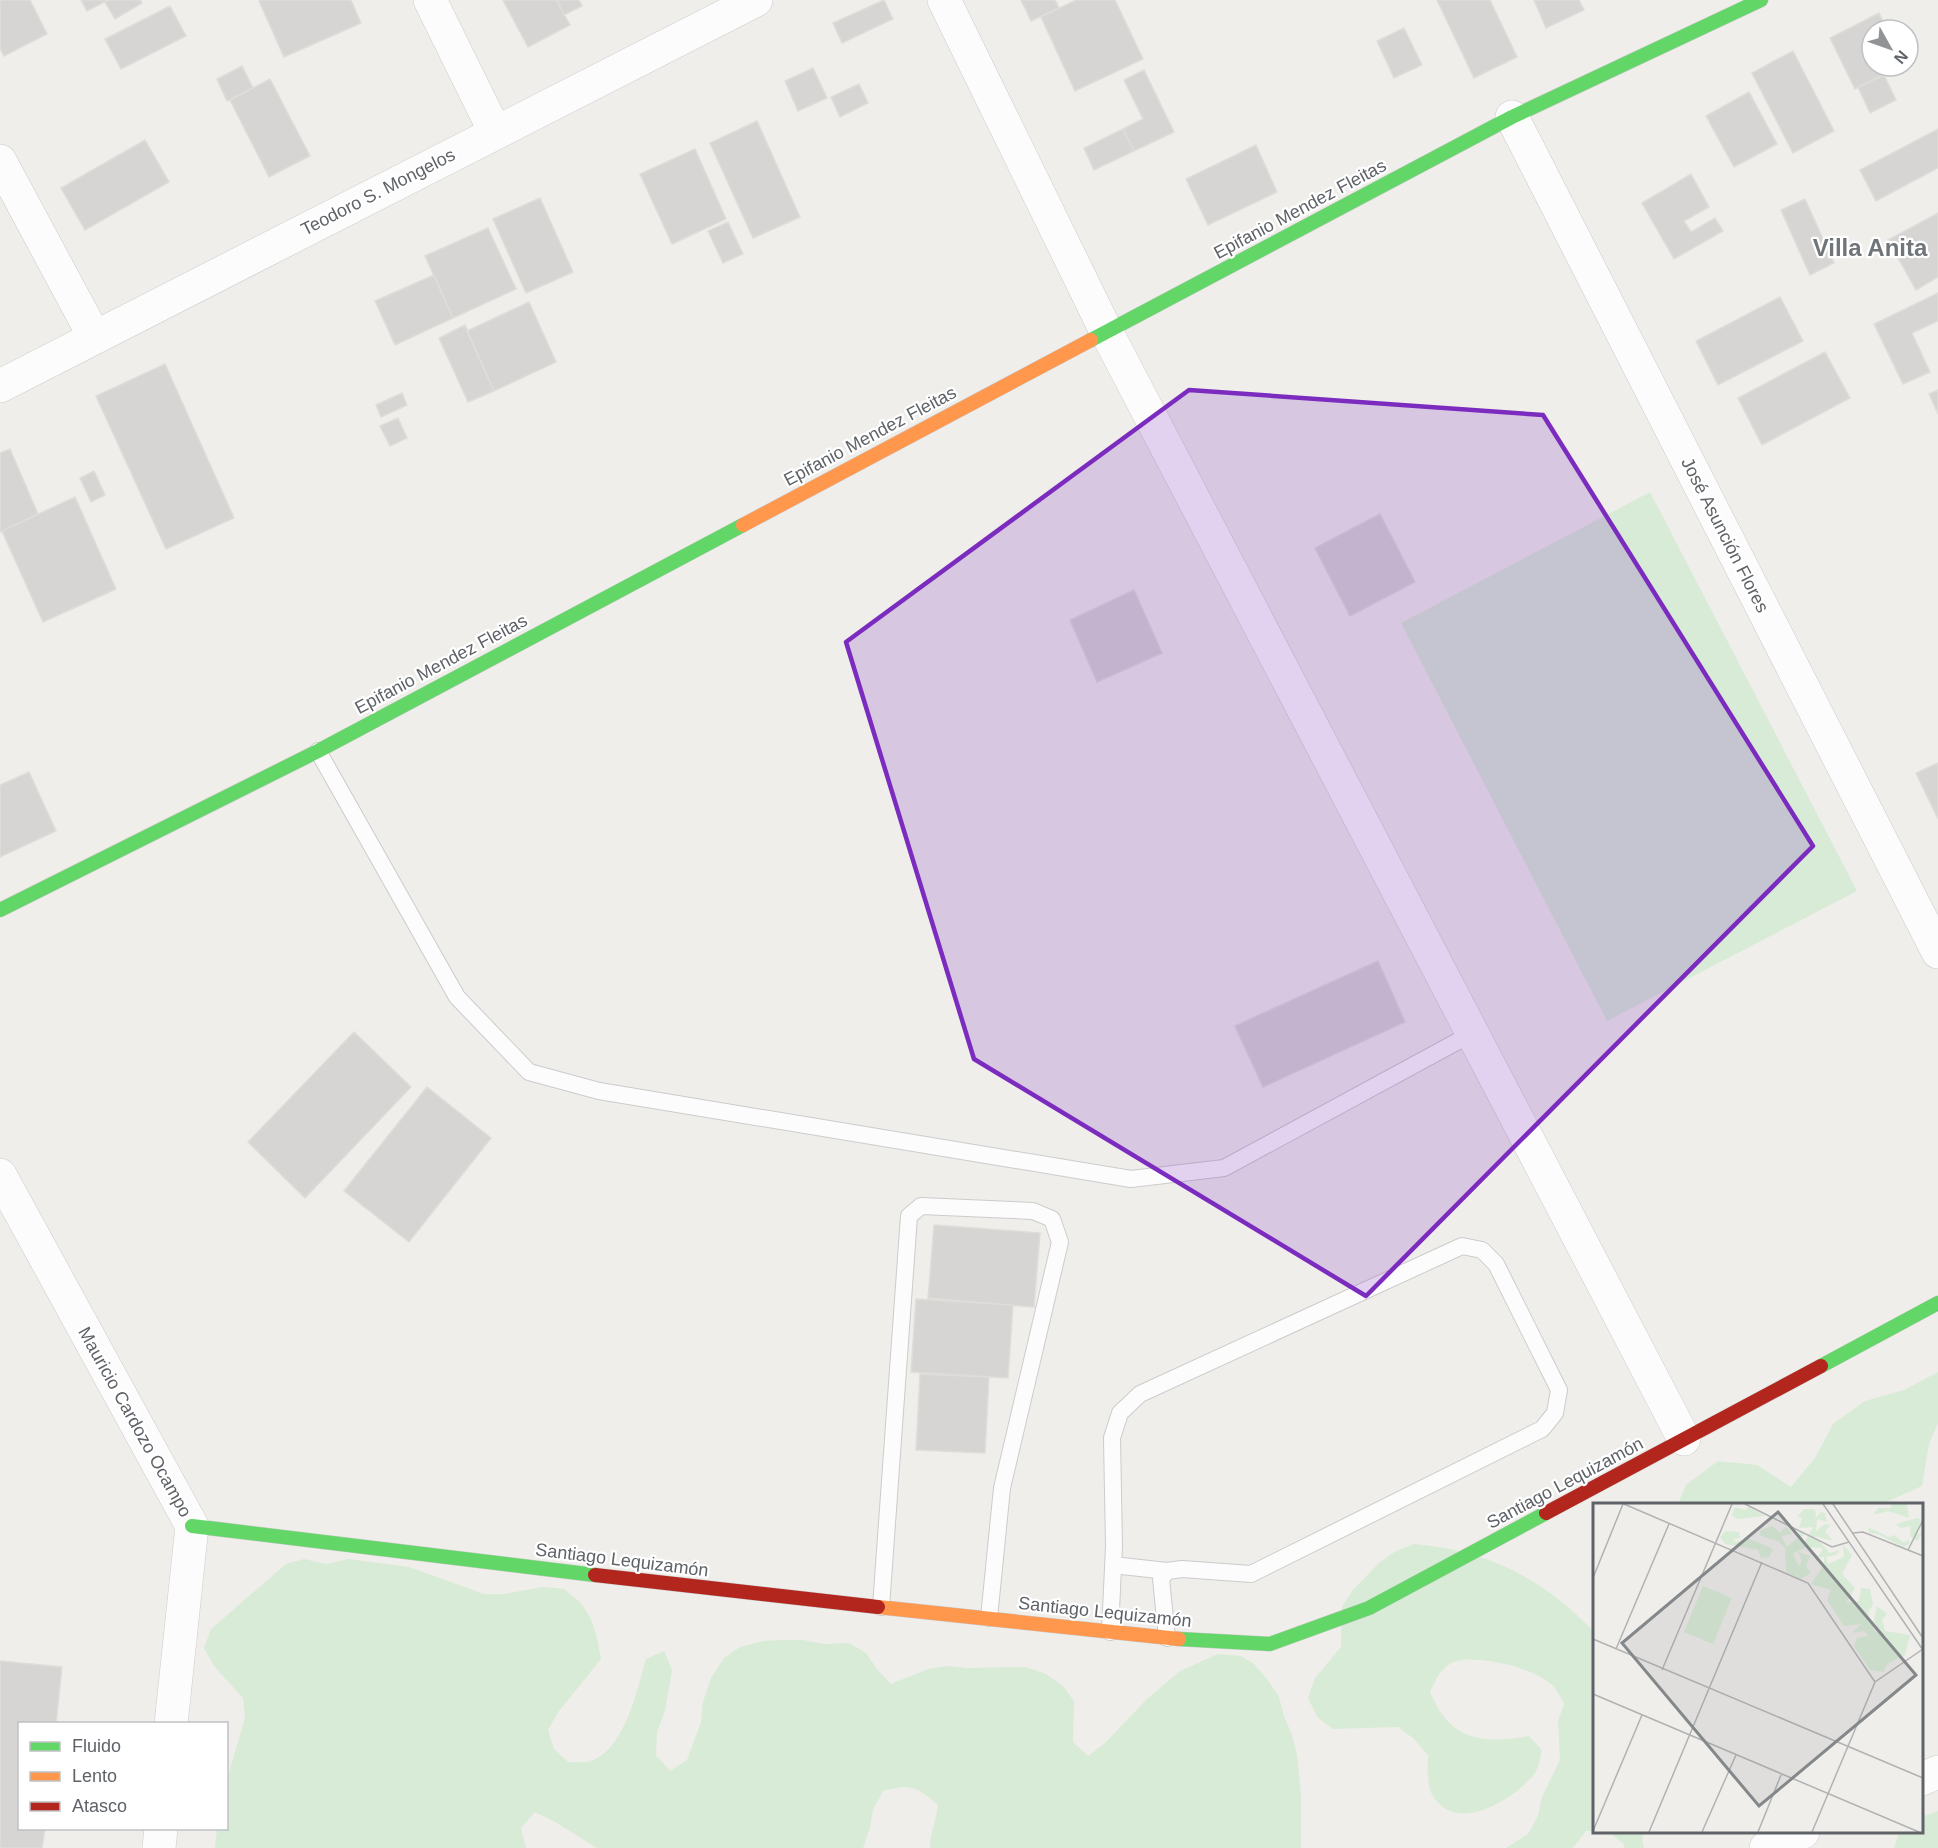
<svg xmlns="http://www.w3.org/2000/svg" width="1938" height="1848" viewBox="0 0 1938 1848" font-family="Helvetica,sans-serif">
  <style>
    .green { fill: #d8ebd6 }
    .building { fill: #d6d5d3; stroke: #deddd9; stroke-width: 1.5 }
    .lines { fill: none; stroke-linecap: round; stroke-linejoin: round }
    .lane-casing { stroke: #cbcccc; stroke-width: 18 }
    .street-casing { stroke: #cbcccc; stroke-width: 34 }
    .fast-casing { stroke: #cacacb; stroke-width: 15 }
    .slow-casing { stroke: #cacacb; stroke-width: 15 }
    .jam-casing { stroke: #cacacb; stroke-width: 15 }
    .lane { stroke: #fdfcfc; stroke-width: 16 }
    .street { stroke: #fdfcfc; stroke-width: 33 }
    .fast { stroke: #63d668; stroke-width: 14 }
    .slow { stroke: #ff974d; stroke-width: 14 }
    .jam { stroke: #b3261e; stroke-width: 14 }
    .marked { fill: #7b2cbf; fill-opacity: 0.2; stroke: #7b2cbf; stroke-width: 4.5; stroke-linejoin: round }
    .labels { text-anchor: middle; stroke-width: 4.5; stroke-linejoin: round; paint-order: stroke }
    .street-label { font-size: 18px; fill: #5f6368; stroke: #fff }
    .district-label { font-size: 24px; font-weight: bold; fill: #70757a; stroke: #fff }
    .inset-road { fill: none; stroke: #b1b2b2; stroke-width: 1.5 }
    .view { fill: #84888a; fill-opacity: 0.15; stroke: #84888a; stroke-width: 3 }
    .inset-edge { fill: none; stroke: #5f6368; stroke-width: 3 }
  </style>
  <rect width="100%" height="100%" fill="#efeeea"/>
  <path class="green" d="M1650 492 1857 891 1607 1021 1401 623Z
    M1938 1372V1423L1929 1444 1922 1486 1882 1504H1678L1686 1485 1718 1461 1757 1465 1791 1487 1815 1458 1833 1424 1865 1401 1904 1390Z
    M1414 1544C1488 1550 1544 1579 1594 1632V1831H1586L1573 1848H1506L1528 1834 1538 1816 1542 1797 1560 1760 1558 1721 1564 1704C1561 1698 1558 1692 1554 1687 1539 1669 1480 1655 1457 1661 1442 1665 1436 1679 1430 1692 1451 1741 1480 1744 1529 1736L1542 1750C1540 1757 1539 1767 1535 1773 1516 1798 1457 1836 1433 1796 1426 1786 1428 1767 1428 1755L1414 1739 1398 1727 1333 1729 1317 1717 1308 1698 1315 1678 1341 1647 1342 1607 1352 1591 1380 1562 1396 1551Z
    M304 1559 326 1564 348 1559 409 1567 484 1594H504L543 1587 564 1589 581 1603 591 1619 597 1638 601 1659 559 1711 548 1730 554 1749 568 1762C574 1762 582 1763 587 1762 625 1753 637 1689 646 1659L664 1651 672 1670 665 1711 657 1732 656 1755 670 1771 687 1760 701 1722 703 1702 711 1678 724 1658 740 1647 763 1641 784 1640H803L824 1644 849 1643 866 1653 877 1669 891 1684 928 1669 948 1666 967 1668 1025 1667 1044 1673 1062 1685 1074 1701 1073 1742 1088 1756 1105 1743 1147 1699 1180 1671 1218 1654 1241 1656 1254 1664 1267 1679 1279 1697 1284 1716 1292 1735 1297 1755 1301 1796V1848H930C929 1839 937 1816 938 1805 916 1786 911 1784 883 1791L873 1809 870 1828 863 1848H597L555 1822 535 1812 521 1828 526 1848H215L217 1829 226 1828 227 1779 245 1718 243 1698 214 1666 204 1648 211 1629 286 1564Z
    M1938 1811V1848H1894L1899 1832H1922V1817Z
    M1608 1832H1644L1642 1838 1644 1848H1625L1623 1843Z"/>
  <path class="building" d="M0 0H30L47 34 4 56 0 48Z
    M81 0H108L87 11Z
    M109 0H140L142 3 115 19 105 2Z
    M262 0H351L361 23 284 57 259 1Z
    M503 0H556L570 25 528 47Z
    M557 0H579L582 6 564 15Z
    M884 0 893 19 842 43 833 23Z
    M1021 0H1055L1059 8 1031 21Z
    M1076 0H1115L1143 59 1075 91 1041 17Z
    M1437 0H1490L1517 57 1474 78Z
    M1534 0H1579L1584 10 1546 28Z
    M170 6 186 36 121 69 105 39Z
    M1879 13 1887 30H1872V66H1901L1855 89 1830 38Z
    M1404 28 1422 65 1394 78 1377 41Z
    M1793 51 1834 131 1793 153 1752 73Z
    M242 66 253 88 227 101 217 79Z
    M813 68 827 98 798 111 785 81Z
    M1144 70 1174 132 1134 151 1123 129 1143 119 1124 80Z
    M1884 75 1896 100 1870 113 1858 87Z
    M270 79 310 156 269 177 230 100Z
    M859 84 868 103 840 117 831 97Z
    M1749 92 1777 144 1734 167 1706 116Z
    M757 121 800 217 753 238 710 143Z
    M1123 129 1134 151 1094 170 1084 148Z
    M1938 129V168L1876 201 1860 170Z
    M145 140 169 182 85 230 61 188Z
    M1256 145 1277 192 1208 225 1186 179Z
    M695 149 726 219 672 244 640 174Z
    M1691 174 1709 207 1684 221 1691 232 1715 218 1723 231 1674 259 1642 203Z
    M540 198 573 272 526 293 493 219Z
    M1805 199 1834 263 1810 275 1781 210Z
    M1938 213V277L1916 290 1888 240Z
    M728 222 743 254 723 263 708 231Z
    M488 228 516 289 453 318 425 256Z
    M434 275 453 318 395 345 375 301Z
    M1938 293V321L1912 333 1930 372 1903 384 1874 324Z
    M1780 297 1803 341 1718 385 1696 341Z
    M529 302 556 362 494 391 467 331Z
    M465 325 494 391 468 402 439 338Z
    M1825 352 1850 398 1762 445 1738 398Z
    M165 364 234 518 166 549 96 396Z
    M1938 390V414L1929 394Z
    M402 393 407 405 381 417 376 405Z
    M398 418 407 438 390 446 380 426Z
    M10 449 38 514 0 532V453Z
    M94 471 105 495 91 502 80 478Z
    M75 497 116 589 43 622 2 531Z
    M1380 514 1415 582 1350 616 1315 548Z
    M1134 590 1162 653 1097 682 1070 620Z
    M1938 763V819L1916 773Z
    M29 772 56 831 0 857V785Z
    M1378 961 1405 1022 1263 1087 1235 1026Z
    M354 1032 411 1087 305 1198 248 1142Z
    M427 1087 491 1138 409 1242 344 1191Z
    M934 1225 1040 1233 1034 1307 928 1298Z
    M916 1299 1013 1305 1008 1378 911 1372Z
    M920 1374 989 1377 985 1453 916 1450Z
    M0 1661 62 1667 56 1724H20V1828H45L42 1848H0Z"/>
  <g class="lines">
    <defs>
      <path id="lane" d="M318 751 457 997 529 1072 599 1091 1131 1179 1224 1168 1473 1033
        M1113 1565 1167 1571
        M881 1607 909 1216 921 1206 1033 1211 1052 1219 1060 1242 1002 1488 989 1618
        M1110 1632 1114 1546 1112 1438 1120 1413 1140 1394 1462 1246 1482 1250 1496 1264 1559 1390 1555 1413 1542 1429 1251 1574 1182 1569 1167 1571 1161 1579 1167 1638"/>
      <path id="street" d="M430 0 495 132
        M944 0 1106 331 1684 1439
        M1512 117 1938 952
        M0 161 94 336
        M0 386 756 0
        M0 1175 192 1526 171 1724
        M1922 1779 1938 1772
        M159 1848 161 1828
        M1766 1848 1803 1832"/>
      <path id="fast" d="M1091 340 1512 117 1761 0
        M0 910 318 751 743 525
        M1821 1366 1938 1303
        M192 1526 595 1575
        M1179 1639 1270 1644 1369 1608 1546 1513"/>
      <path id="slow" d="M743 525 1091 340
        M878 1607 1179 1639"/>
      <path id="jam" d="M1546 1513 1821 1366
        M595 1575 878 1607"/>
    </defs>
    <use href="#lane" class="lane-casing"/>
    <use href="#street" class="street-casing"/>
    <use href="#fast" class="fast-casing"/>
    <use href="#slow" class="slow-casing"/>
    <use href="#jam" class="jam-casing"/>
    <use href="#lane" class="lane"/>
    <use href="#street" class="street"/>
    <use href="#fast" class="fast"/>
    <use href="#slow" class="slow"/>
    <use href="#jam" class="jam"/>
  </g>
  <path class="marked" d="M1189 390 1543 415 1813 846 1366 1296 974 1059 846 642Z"/>
  <g class="labels">
    <g class="street-label">
      <text transform="translate(378 192) rotate(-27)" y="6">Teodoro S. Mongelos</text>
      <text transform="translate(1300 209) rotate(-28)" y="6">Epifanio Mendez Fleitas</text>
      <text transform="translate(870 436) rotate(-28)" y="6">Epifanio Mendez Fleitas</text>
      <text transform="translate(1725 535) rotate(63)" y="6">José Asunción Flores</text>
      <text transform="translate(441 664) rotate(-28)" y="6">Epifanio Mendez Fleitas</text>
      <text transform="translate(135 1422) rotate(61)" y="6">Mauricio Cardozo Ocampo</text>
      <text transform="translate(1565 1483) rotate(-28)" y="6">Santiago Lequizamón</text>
      <text transform="translate(622 1560) rotate(7)" y="6">Santiago Lequizamón</text>
      <text transform="translate(1105 1612) rotate(6)" y="6">Santiago Lequizamón</text>
    </g>
    <g class="district-label">
      <text x="1870" y="256">Villa Anita</text>
    </g>
  </g>
  <g transform="translate(1593 1503)">
    <rect width="330" height="330" fill="#efeeea"/>
    <path d="M298 1H314L316 15 295 8 280 12 285 5H298ZM142 4 152 7 156 4 172 13 144 16 139 12ZM212 6H222L223 14 228 9 232 10 234 19 224 16 223 28 232 21 238 22 232 28 240 38 221 33 237 50 247 47 243 52 233 54 235 61 251 54 250 42 259 52 249 71 262 85 253 100 266 98 268 85 277 86 280 101 275 110 282 129 285 128 281 118 284 103 294 111 289 117 292 128 317 132 312 152 294 161 291 169 277 167 261 143 264 135 275 133 271 128 259 130 268 121 251 123 234 97 238 87 218 81 231 62V54H225L230 45 213 44 200 51 206 63 209 58 205 49 217 53 213 63 218 70 207 76 193 69 192 45 186 39 166 32 168 27 179 23 187 30 193 23 199 31 188 33 194 44 207 33 205 29 211 31 207 36 211 40 220 24 206 25 209 15 204 13ZM324 15 328 16 324 32 330 29 324 38 317 33 318 23 308 25 303 21ZM275 24 296 34 301 32 310 39 316 37V41L310 44 285 31 276 30ZM133 28 146 29 147 35 140 36 143 39 156 36 176 44 180 47 176 54 168 55 165 47 132 41 127 34ZM110 83 139 95 120 141 91 129Z" fill="#d8ebd6"/>
    <path class="inset-road" d="M31 1 215 80 282 179M152 1 239 44 256 39M230 1 330 147M240 1 330 135M260 30 270 29 330 53M315 47 330 17M0 75 30 1M0 136 330 275M23 146 76 21M69 167 139 1M0 191 326 329M0 328 49 212M56 329 169 59M109 329 143 252M165 329 188 272M219 329 282 179 330 146"/>
    <path class="view" d="M185 9 323 172 166 303 29 140Z"/>
    <rect width="330" height="330" class="inset-edge"/>
  </g>
  <rect x="18" y="1722" width="210" height="108" fill="#ffffff" stroke="#bfc1c3" stroke-width="1.5"/>
  <rect x="30" y="1742" width="30" height="9" fill="#63d668" stroke="#bfc1c3" stroke-width="1.5"/>
  <text x="72" y="1752" font-size="18" fill="#5f6368">Fluido</text>
  <rect x="30" y="1772" width="30" height="9" fill="#ff974d" stroke="#bfc1c3" stroke-width="1.5"/>
  <text x="72" y="1782" font-size="18" fill="#5f6368">Lento</text>
  <rect x="30" y="1802" width="30" height="9" fill="#b3261e" stroke="#bfc1c3" stroke-width="1.5"/>
  <text x="72" y="1812" font-size="18" fill="#5f6368">Atasco</text>
  <g transform="translate(1890 48) rotate(130)"><circle r="28" fill="#ffffff" stroke="#bfc1c3" stroke-width="1.5"/>
  <path d="M0-4.5L10 22L0 15L-10 22Z" fill="#919496"/>
  <text y="-9" font-size="16" font-weight="bold" text-anchor="middle" fill="#5f6368">N</text>
  </g>
</svg>
